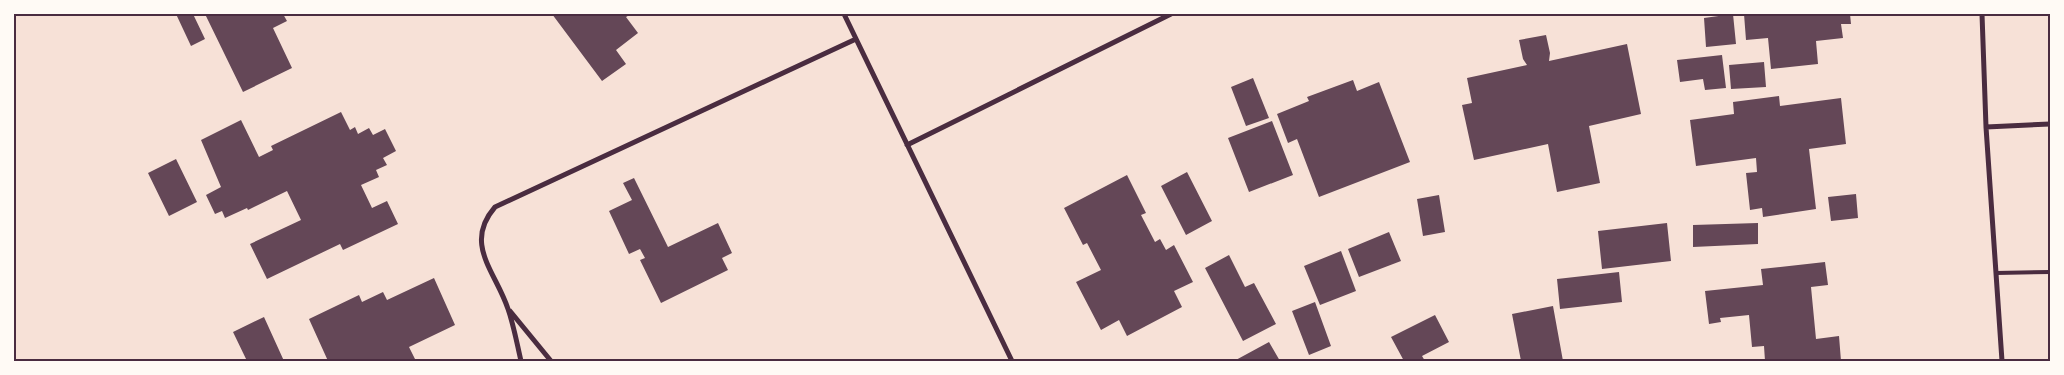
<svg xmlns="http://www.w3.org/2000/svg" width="2064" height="375" viewBox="0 0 2064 375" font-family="Georgia,serif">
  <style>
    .building { fill: #644757 }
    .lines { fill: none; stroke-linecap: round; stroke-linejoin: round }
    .service { stroke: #4a2c40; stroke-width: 4 }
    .minor { stroke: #4a2c40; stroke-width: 5 }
    .neatline { fill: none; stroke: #4a2c40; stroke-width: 2 }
  </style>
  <rect width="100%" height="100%" fill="#f7e1d7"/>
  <path class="building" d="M176 14H193L205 39 191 46Z
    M205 14H283L287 21 273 28 292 68 243 92Z
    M552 14H631L626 17 638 33 616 50 626 64 602 81Z
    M1733 14 1736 44 1706 47 1704 18Z
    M1744 14H1850L1851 24H1841L1843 38 1816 41 1818 64 1771 69 1768 38 1746 40Z
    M1546 35 1550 53 1549 61 1627 44 1641 114 1589 126 1600 183 1557 192 1548 144 1474 160 1462 105 1472 103 1467 78 1527 65 1523 59 1519 40Z
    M1722 55 1726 88 1705 90 1703 79 1680 82 1677 60Z
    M1764 62 1766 87 1731 89 1729 65Z
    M1253 78 1269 118 1246 126 1231 87Z
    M1353 80 1357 91 1379 82 1410 162 1319 197 1297 139 1288 143 1277 114 1309 101 1307 97Z
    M1779 96 1780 106 1841 98 1846 144 1809 149 1816 209 1763 217 1762 208 1750 210 1746 173 1757 172 1756 158 1696 166 1690 120 1734 114 1733 102Z
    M341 112 350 130 355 127 358 134 369 128 373 135 385 129 396 151 383 158 387 165 376 170 379 177 361 185 372 208 387 201 398 224 343 250 340 244 267 279 250 244 301 220 287 191 248 210 247 208 225 218 222 211 215 214 206 195 221 187 201 140 241 120 259 157 273 150 271 146Z
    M1272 121 1293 175 1249 192 1228 138Z
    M176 159 197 202 169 216 148 173Z
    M1187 172 1212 221 1186 235 1161 186Z
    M1127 175 1146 213 1141 215 1155 242 1160 239 1166 250 1174 245 1193 282 1174 291 1182 307 1127 336 1119 320 1101 330 1076 282 1101 270 1087 243 1083 245 1064 208Z
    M634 178 668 247 718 223 732 253 722 258 728 270 661 303 640 260 645 258 640 249 629 254 609 211 632 200 623 183Z
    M1856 194 1858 218 1831 221 1828 197Z
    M1439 195 1445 232 1423 236 1417 199Z
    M1667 223 1671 261 1602 269 1598 231Z
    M1758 223V244L1693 247V225Z
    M1389 232 1401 261 1359 277 1348 249Z
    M1341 251 1356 291 1320 305 1304 266Z
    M1229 255 1245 287 1254 283 1276 324 1243 341 1205 268Z
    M1825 262 1828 285 1811 287 1816 339 1839 336 1841 361H1765L1764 346 1752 347 1749 315 1720 318 1721 322 1709 324 1705 291 1763 285 1761 269Z
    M1619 272 1622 302 1560 309 1557 279Z
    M434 278 455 325 409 347 416 361H328L309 319 359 295 362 302 383 292 387 300Z
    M1315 302 1331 346 1309 355 1292 311Z
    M1553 306 1563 361H1521L1512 314Z
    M1435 315 1449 342 1422 356 1425 361H1404L1391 337Z
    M264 317 284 361H247L233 332Z
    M1269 342 1280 361H1234Z"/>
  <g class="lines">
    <path class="service" d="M1996 273 2050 272"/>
    <path class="minor" d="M844 14 1012 361
      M1982 14 1986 127 2002 361
      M1986 127 2050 124
      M907 145 1171 14
      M510 311 551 361
      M521 361C517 344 514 326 508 309 496 272 463 244 495 207L856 39"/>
  </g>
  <rect width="2064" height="375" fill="none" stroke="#fffaf5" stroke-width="30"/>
  <rect x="15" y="15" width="2034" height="345" class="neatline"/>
</svg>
